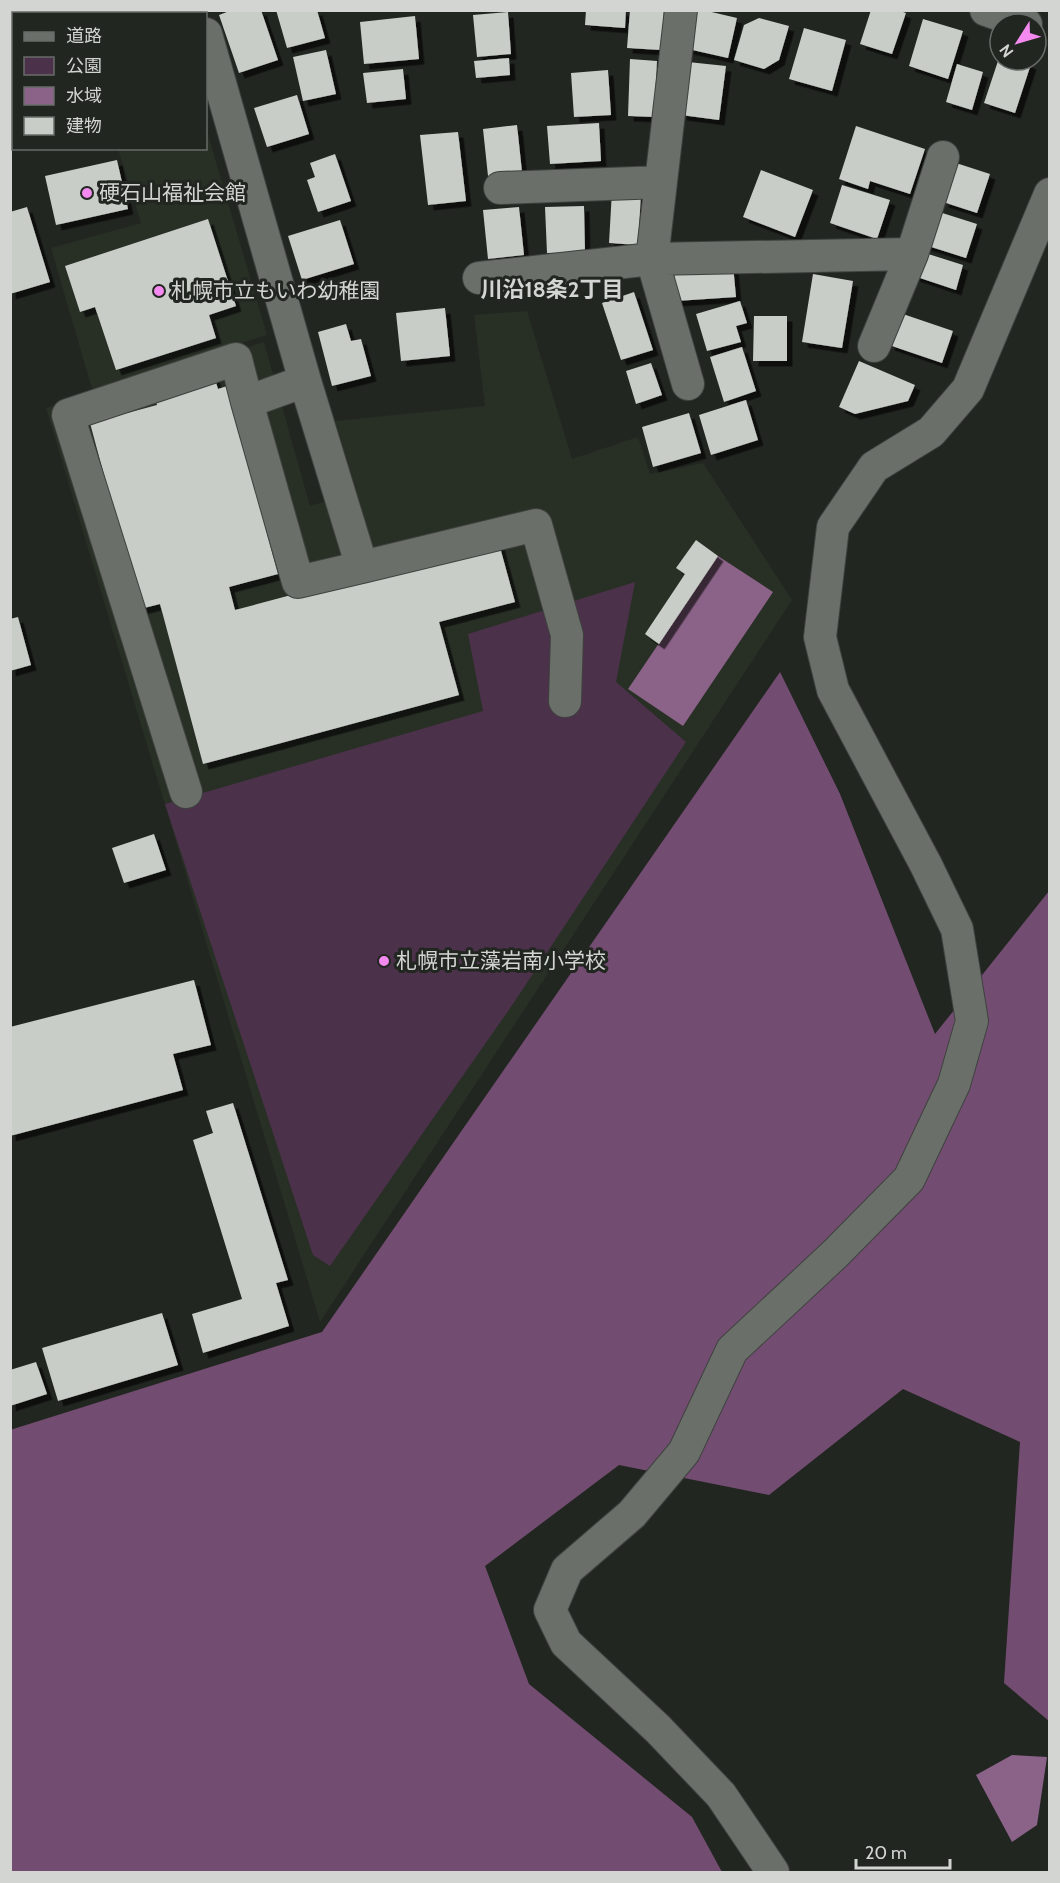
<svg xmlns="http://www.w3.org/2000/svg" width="1060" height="1883" viewBox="0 0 1060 1883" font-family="Cabin,'Noto Sans JP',sans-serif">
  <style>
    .built { fill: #283026 }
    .green { fill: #4b3149 }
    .forest { fill: #734d71 }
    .water { fill: #8b6388 }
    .building { fill: #c8cdc7; filter: url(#shadow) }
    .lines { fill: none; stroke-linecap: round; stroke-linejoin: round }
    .minor-casing { stroke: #3f423f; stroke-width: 34 }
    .minor { stroke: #6a6f69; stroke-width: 32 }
    .poi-dot { fill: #f489ef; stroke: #222621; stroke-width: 2 }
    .labels { text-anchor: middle; stroke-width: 6; stroke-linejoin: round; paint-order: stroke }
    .poi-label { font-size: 21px; fill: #d2d5d2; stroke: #222621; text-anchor: start }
    .neighbourhood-label { font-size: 22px; font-weight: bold; fill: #d2d5d2; stroke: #222621 }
  </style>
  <defs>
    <filter id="shadow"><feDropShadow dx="5.5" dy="5.5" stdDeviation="0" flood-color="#0009"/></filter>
  </defs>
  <rect width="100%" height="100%" fill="#222621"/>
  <path class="built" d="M206 128 267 335 92 389 51 248 141 223 118 149 206 148Z
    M527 311 572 459 638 437 650 474 703 463 792 600 320 1322 46 408 264 342 310 506 357 492 335 421 485 406 474 315Z"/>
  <path class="green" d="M635 582 616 682 686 742 515 1001 330 1266 313 1255 165 804 483 711 468 634Z"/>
  <path class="forest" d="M780 672 840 794 935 1034 1049 891V1721L1004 1683 1020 1442 903 1389 769 1495 619 1465 485 1566 529 1684 692 1817 722 1872H11L10 1430 322 1332Z"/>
  <path class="water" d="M718 556 773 592 683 726 628 689Z
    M1012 1755 1047 1757 1037 1825 1012 1842 976 1775Z"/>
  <path class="building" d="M232 10H261L278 60 239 73 219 15Z
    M276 10H317L325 38 287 48Z
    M586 10H626L625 28 585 25Z
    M630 10H664L661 50 627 48Z
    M696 10H703L737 18 728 58 688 49Z
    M871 10H897L906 13 892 54 860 44Z
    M508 12 511 54 477 57 473 15Z
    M415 16 419 59 364 64 360 22Z
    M759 18 789 26 779 60 764 69 734 60 744 25Z
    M923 19 963 31 948 79 909 66Z
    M804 28 846 40 832 91 789 79Z
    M326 50 336 94 303 101 293 57Z
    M1000 55V60H1020L1031 64 1015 113 984 103Z
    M509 58 510 75 476 78 474 61Z
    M630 59 657 61 654 117 628 116Z
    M688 62 726 66 719 120 681 115Z
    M957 64 983 72 972 110 946 102Z
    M403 69 406 99 367 103 363 73Z
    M608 70 611 115 574 117 571 73Z
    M297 95 309 134 267 147 254 108Z
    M599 123 601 161 550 164 547 126Z
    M517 125 522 172 488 176 483 129Z
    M856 126 925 149 910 194 870 181 868 189 839 179Z
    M458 132 466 201 428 205 420 135Z
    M335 154 351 201 318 212 307 180 315 177 310 163Z
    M117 160 128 209 56 225 45 176Z
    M956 163 990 174 977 213 943 202Z
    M761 170 813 190 795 237 743 217Z
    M842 185 890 200 877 239 830 223Z
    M612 191 641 193 638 245 609 243Z
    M584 206 585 252 547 253 545 207Z
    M27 207 50 282 10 294V212Z
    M519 207 524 255 488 259 483 210Z
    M936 211 977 224 966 258 925 245Z
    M208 219 236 306 209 315 216 338 116 370 95 307 80 312 65 266Z
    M340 220 354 264 302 280 288 236Z
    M922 252 963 265 956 290 914 276Z
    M733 265 736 297 676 301 674 270Z
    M813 274 853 281 842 348 802 342Z
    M634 292 653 350 621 360 602 303Z
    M740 301 747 323 736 326 741 342 707 351 696 314Z
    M445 308 450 356 401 361 396 313Z
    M900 313 953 331 942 363 889 345Z
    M754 316H787V361H753Z
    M346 324 351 341 361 339 371 376 332 386 318 332Z
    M742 347 756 391 724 402 710 357Z
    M859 361 915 385 908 401 855 414 839 407Z
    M651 363 662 395 636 404 626 371Z
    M213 373 218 389 227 386 278 574 229 587 235 610 498 540 515 602 439 622 459 695 203 764 160 604 140 609 90 423 157 405 153 390Z
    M746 400 758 440 711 455 699 415Z
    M689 413 701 453 653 467 642 427Z
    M696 540 718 556 659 644 645 634 685 574 676 568Z
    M18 617 31 665 10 671V619Z
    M154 834 166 870 124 883 112 848Z
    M194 980 211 1045 173 1054 183 1090 10 1136V1027Z
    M233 1103 288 1280 276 1283 289 1326 203 1353 192 1314 242 1299 193 1140 213 1133 206 1111Z
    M162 1313 178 1365 58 1401 42 1348Z
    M36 1362 47 1394 10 1406V1370Z"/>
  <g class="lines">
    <defs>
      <path id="minor" d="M681 10 652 259 688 384
        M986 10 1026 24
        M206 34 305 381 362 567 536 525 567 635 565 701
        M500 188 661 182
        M479 278 652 259 912 254
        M874 346 912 254 943 157
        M305 381 247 402 298 582 362 567
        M186 792 68 415 236 359 247 402
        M773 1872 721 1795 658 1729 566 1643 550 1610 567 1570 632 1514 684 1452 732 1350 835 1254 909 1179 954 1084 972 1021 957 929 926 865 833 690 820 637 833 527 874 467 931 432 968 389 1050 194"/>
    </defs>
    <use href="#minor" class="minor-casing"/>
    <use href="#minor" class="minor"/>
  </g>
  <g class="poi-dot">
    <circle cx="87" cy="193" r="6"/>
    <circle cx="159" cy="291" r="6"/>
    <circle cx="384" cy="961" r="6"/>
  </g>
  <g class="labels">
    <g class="poi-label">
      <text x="99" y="200">硬石山福祉会館</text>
      <text x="171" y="298">札幌市立もいわ幼稚園</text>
      <text x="396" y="968">札幌市立藻岩南小学校</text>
    </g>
    <g class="neighbourhood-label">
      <text x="552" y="297">川沿18条2丁目</text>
    </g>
  </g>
  <rect width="1060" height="1883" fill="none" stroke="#d2d5d2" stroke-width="24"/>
  <rect x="12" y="12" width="195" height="138" fill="#222621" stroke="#686c68" stroke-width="1.5"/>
  <rect x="24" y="32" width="30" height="9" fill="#6a6f69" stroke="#686c68" stroke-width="1.5"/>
  <text x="66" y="42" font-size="18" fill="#d2d5d2">道路</text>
  <rect x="24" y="57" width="30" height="18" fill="#4b3149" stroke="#686c68" stroke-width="1.5"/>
  <text x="66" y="72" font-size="18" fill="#d2d5d2">公園</text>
  <rect x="24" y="87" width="30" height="18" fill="#8b6388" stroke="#686c68" stroke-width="1.5"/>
  <text x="66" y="102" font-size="18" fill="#d2d5d2">水域</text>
  <rect x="24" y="117" width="30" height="18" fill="#c8cdc7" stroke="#686c68" stroke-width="1.5"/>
  <text x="66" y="132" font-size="18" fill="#d2d5d2">建物</text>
  <g transform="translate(1018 42) rotate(233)"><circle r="28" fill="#222621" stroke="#686c68" stroke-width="1.5"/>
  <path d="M0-4.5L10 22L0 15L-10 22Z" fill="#f489ef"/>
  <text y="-9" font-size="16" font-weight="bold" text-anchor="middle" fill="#d2d5d2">N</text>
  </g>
  <path d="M856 1859v9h94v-9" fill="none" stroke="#d2d5d2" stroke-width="3"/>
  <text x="865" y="1859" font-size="18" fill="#d2d5d2" stroke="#222621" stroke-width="4.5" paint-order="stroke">20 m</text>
</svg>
